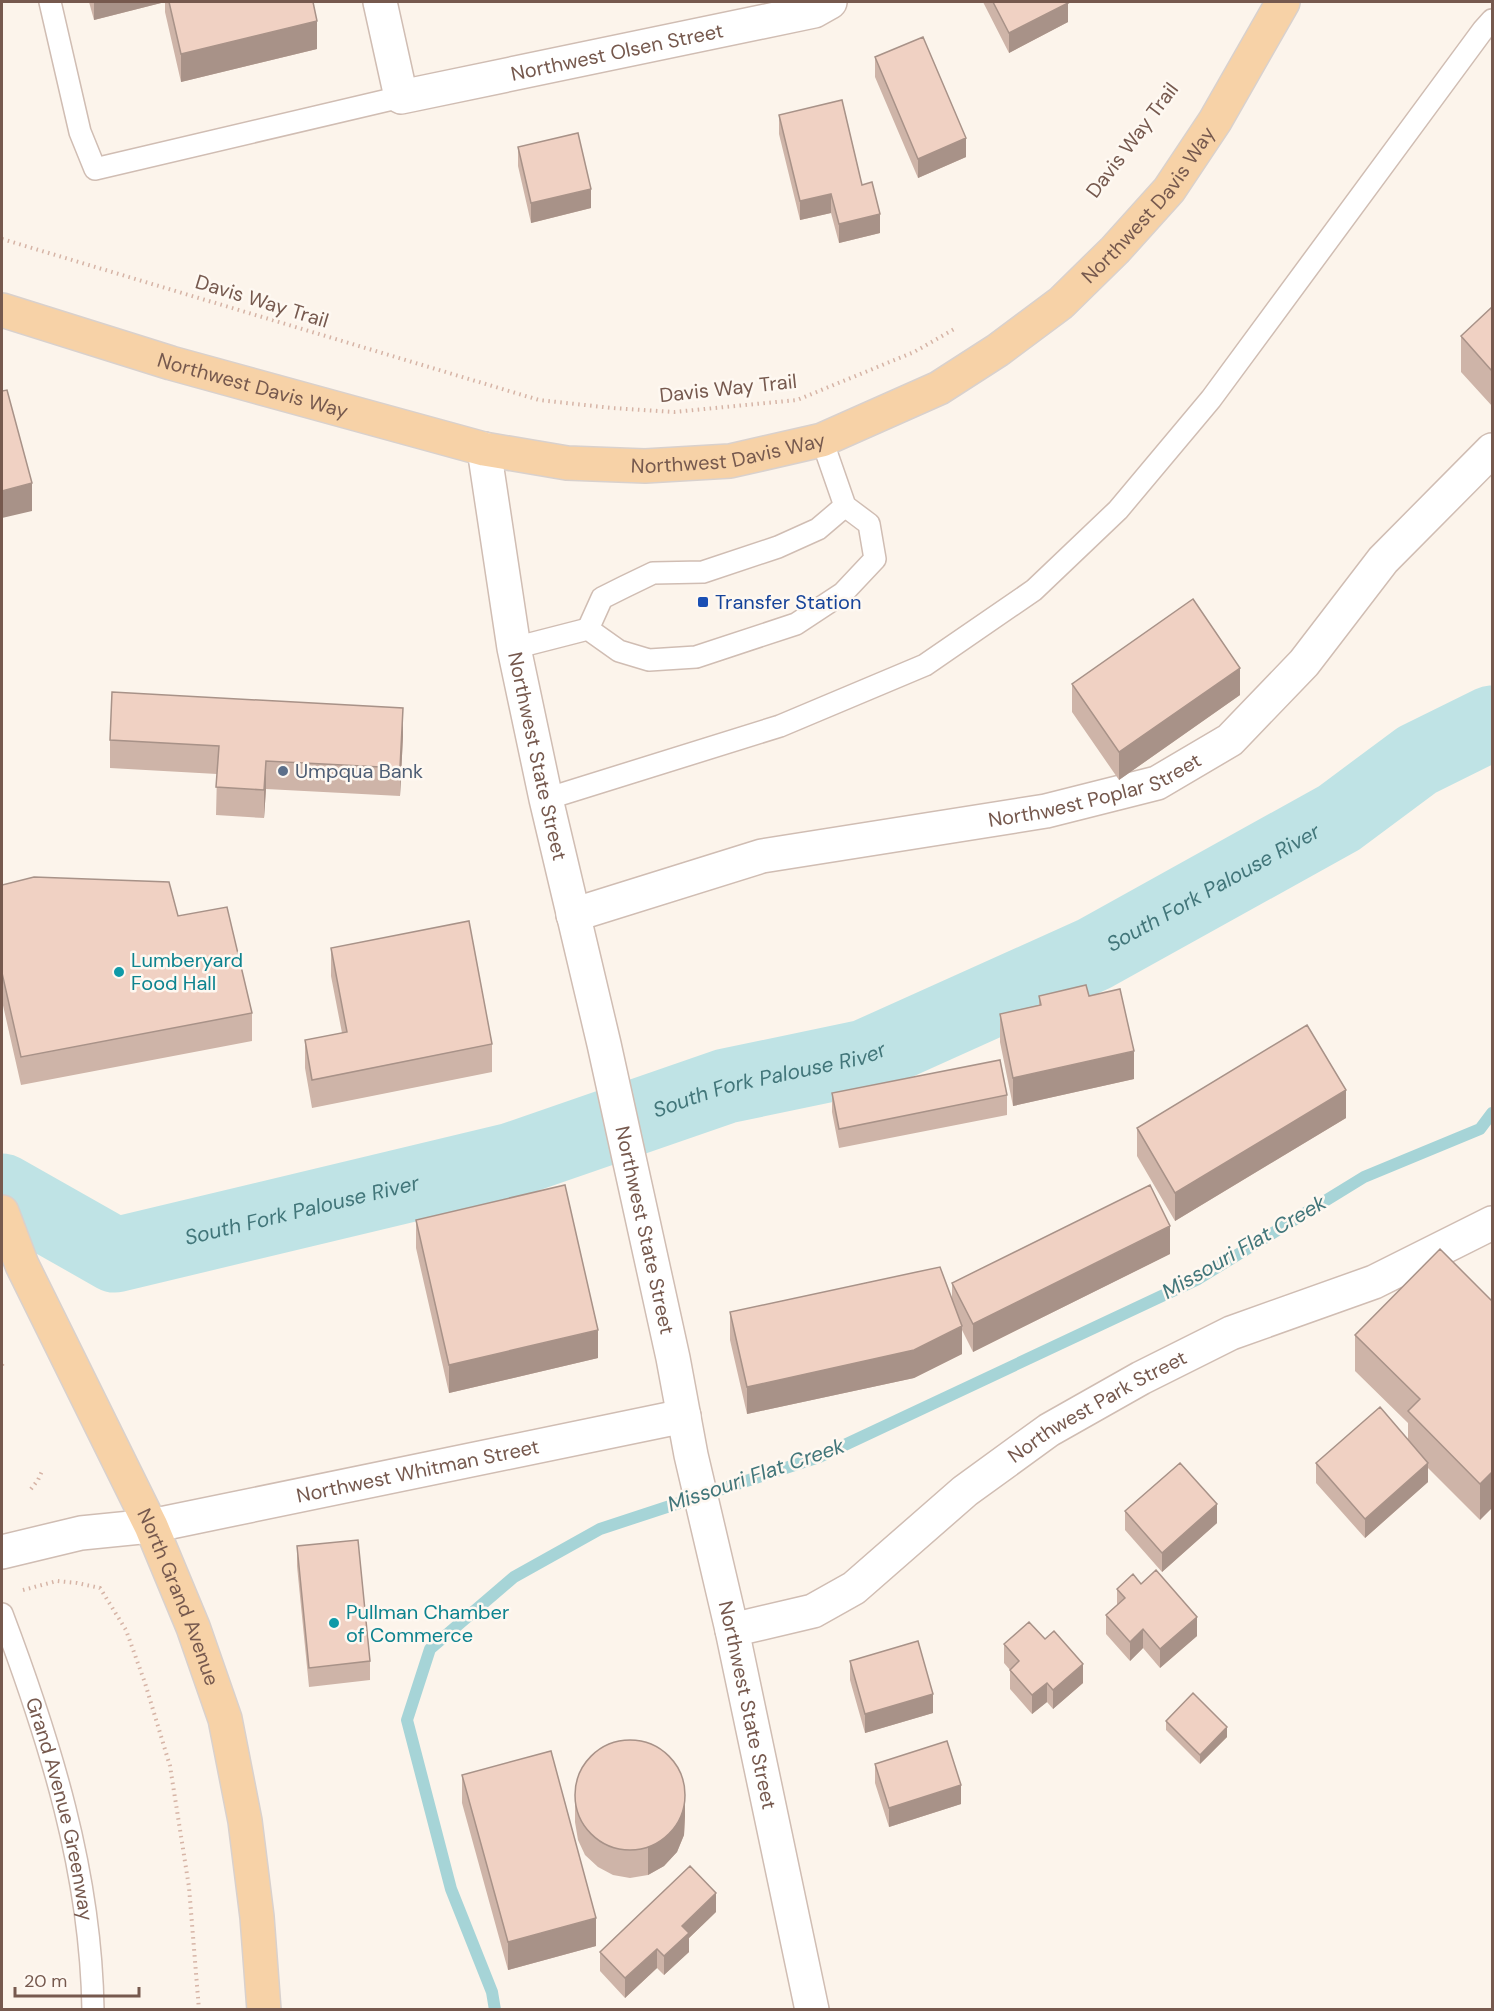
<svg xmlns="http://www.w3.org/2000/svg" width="1494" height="2011" viewBox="0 0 1494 2011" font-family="'DM Sans',sans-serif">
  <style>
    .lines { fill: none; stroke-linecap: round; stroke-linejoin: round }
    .stream { stroke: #a6d4d7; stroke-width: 12 }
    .river { stroke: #bfe3e5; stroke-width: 75 }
    .service-casing { stroke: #d0bdb3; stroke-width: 24 }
    .minor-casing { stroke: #d0bdb3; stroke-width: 36 }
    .tertiary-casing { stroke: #d0bdb3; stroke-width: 36 }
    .primary-casing { stroke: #d9d1cd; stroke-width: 36 }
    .path { stroke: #d6b4a6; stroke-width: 4; stroke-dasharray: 1.5 4.5; stroke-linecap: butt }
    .service { stroke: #fff; stroke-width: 21 }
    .minor { stroke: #fff; stroke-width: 33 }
    .tertiary { stroke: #fff; stroke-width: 33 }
    .primary { stroke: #f7d2a7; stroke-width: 33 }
    .wall { fill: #ceb4a8 }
    .shaded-wall { fill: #a89288 }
    .building { fill: #f0d1c3; stroke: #a89288; stroke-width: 1.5 }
    .transit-dot { fill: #1a4fb4; stroke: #fef8f1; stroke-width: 2 }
    .service-dot { fill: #5c6f8a; stroke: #fef8f1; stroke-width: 2 }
    .culture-dot { fill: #0f9aa8; stroke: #fef8f1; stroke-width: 2 }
    .labels { text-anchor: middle; stroke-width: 5; stroke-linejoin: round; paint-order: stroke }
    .street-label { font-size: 20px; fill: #76594e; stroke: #fef8f1 }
    .transit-label { font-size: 20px; fill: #164399; stroke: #fef8f1; text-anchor: start }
    .service-label { font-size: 20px; fill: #4e5e75; stroke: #fef8f1; text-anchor: start }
    .culture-label { font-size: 20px; fill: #0d838f; stroke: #fef8f1; text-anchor: start }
    .water-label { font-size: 21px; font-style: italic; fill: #42767a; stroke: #fef8f1 }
  </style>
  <rect width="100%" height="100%" fill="#fcf4eb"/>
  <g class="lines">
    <path class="stream" d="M495 2010 492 1992 451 1889 407 1720 430 1649 514 1577 600 1529 819 1457 1198 1279 1364 1177 1480 1129 1492 1113"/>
    <path class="river" id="s1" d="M2 1191 115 1255 512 1160 726 1086 865 1057 1094 954 1339 818 1417 760 1492 723"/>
    <defs>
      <g id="service">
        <path d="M50 2 80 132 95 169 401 97"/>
        <path d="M588 629 602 598 624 587 653 573 703 572 778 547 818 529 845 506"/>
        <path d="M514 648 588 629 619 651 649 660 696 657 796 624 843 593 875 559 869 524 845 506 822 440"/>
        <path d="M546 799 780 726 925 665 1034 590 1118 510 1211 399 1483 30 1492 20"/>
        <path id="s2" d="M2 1614C50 1741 91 1872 93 2010"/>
      </g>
      <g id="minor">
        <path id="s3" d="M380 2 401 97 814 11 830 2"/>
        <path id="s4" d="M573 915 762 856 1046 811 1157 783 1230 740 1304 663 1383 560 1492 450"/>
      </g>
      <g id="tertiary">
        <path id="s5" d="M484 449 514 648 546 799 604 1044 673 1358 691 1455 732 1630 812 2010"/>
        <path id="s6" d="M2 1552 81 1533 151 1526 684 1416"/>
        <path id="s7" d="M732 1630 813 1611 854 1588 965 1491 1049 1430 1141 1378 1231 1333 1374 1282 1492 1223"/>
      </g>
      <g id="primary">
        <path id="s8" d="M2 310 171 363 484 449 567 463 645 466 730 461 822 440 939 388 998 350 1061 303 1115 250 1169 190 1215 121 1283 2"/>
        <path id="s9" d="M2 1212 22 1265 151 1526 193 1627 225 1719 245 1821 257 1917 264 2010"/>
      </g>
    </defs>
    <use href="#service" class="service-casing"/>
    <use href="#minor" class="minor-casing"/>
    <use href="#tertiary" class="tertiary-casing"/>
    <use href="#primary" class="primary-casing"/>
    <path class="path" d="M2 239 539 400 612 408 674 412 797 400 914 352 956 328
      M2 1365 5 1369
      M31 1489 38 1480 43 1469
      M23 1590 57 1581 77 1583 100 1588 126 1630 145 1683 170 1766 189 1887 199 2010"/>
    <use href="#service" class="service"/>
    <use href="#minor" class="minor"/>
    <use href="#tertiary" class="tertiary"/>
    <use href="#primary" class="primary"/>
  </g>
  <path class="wall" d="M89 2H313L317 49 181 82 165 12V2L94 20Z
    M983 2H1067L1068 22 1009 53Z
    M875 57 966 157 918 178 875 77Z
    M779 115 862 185 880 233 839 243 831 213 800 220 779 134Z
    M518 147 591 208 531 223 518 166Z
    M1492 307V406L1461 372V336Z
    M1072 684 1240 695 1119 780 1072 712Z
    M403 736 400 796 266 789 264 818 216 815 217 774 110 768V740Z
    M2 885 178 916 252 1013V1041L21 1085 2 1001Z
    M331 948 492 1044V1072L312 1108 305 1068V1040L342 1033 331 976Z
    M1039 996H1089L1134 1079 1013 1106 1000 1042V1014L1039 1005Z
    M832 1093 1007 1095V1115L839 1148 832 1112Z
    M1346 1118 1175 1221 1137 1156V1128Z
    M416 1220 598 1358 449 1393 416 1248Z
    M1170 1254 973 1352 962 1330V1354L914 1378 747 1414 730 1340V1312L952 1301V1283Z
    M1492 1301 1480 1520 1428 1468V1482L1365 1538 1316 1483V1463L1408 1440V1423L1355 1371V1335Z
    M1125 1511 1217 1523 1162 1572 1125 1530Z
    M297 1546 370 1661V1680L309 1687 297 1566Z
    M1141 1584 1197 1636 1160 1668 1143 1648 1130 1661 1106 1634V1615L1117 1605V1589Z
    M1004 1644 1083 1683 1053 1709 1047 1702 1032 1714 1010 1689V1670L1004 1663Z
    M850 1661 933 1713 865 1733 850 1680Z
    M1166 1721 1227 1737 1200 1764 1166 1730Z
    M875 1764 961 1804 889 1827 875 1783Z
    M462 1775 596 1946 508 1970 462 1803Z
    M575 1794 685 1816 684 1835 677 1852 664 1866 648 1875 630 1878 613 1875 598 1867 585 1855 578 1840 575 1822Z
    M716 1912 689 1938V1952L664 1975 657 1968 625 1998 600 1971V1952Z"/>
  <path class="shaded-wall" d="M94 2H165L94 20Z
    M1068 3V22L1009 53V33Z
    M317 21V49L181 82V54Z
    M966 138V157L918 178V159Z
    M591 189V208L531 223V203Z
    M831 194V213L800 220V201Z
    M880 214V233L839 243V224Z
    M32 483V511L2 518V491Z
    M1240 668V695L1119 780V752Z
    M403 708V736L400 796V768Z
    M266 761V789L264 818V790Z
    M1134 1051V1079L1013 1106V1078Z
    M1346 1090V1118L1175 1221V1193Z
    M1170 1226V1254L973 1352V1324Z
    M962 1326V1354L914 1378 747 1414V1387Z
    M598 1330V1358L449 1393V1365Z
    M1428 1463V1482L1365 1538V1519Z
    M1492 1472V1508L1480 1520V1484Z
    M1217 1504V1523L1162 1572V1553Z
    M1197 1617V1636L1160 1668V1649Z
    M1143 1629V1648L1130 1661V1642Z
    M1083 1664V1683L1053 1709V1690Z
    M1047 1683V1702L1032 1714V1695Z
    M933 1694V1713L865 1733V1714Z
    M1227 1727V1737L1200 1764V1755Z
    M961 1785V1804L889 1827V1808Z
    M685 1788V1816L684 1835 677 1852 664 1866 648 1875V1847Z
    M716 1893V1912L689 1938V1952L664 1975V1956L682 1926Z
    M596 1918V1946L508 1970V1942Z
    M657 1949V1968L625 1998V1978Z"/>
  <path class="building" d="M169 2H313L317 21 181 54Z
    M993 2H1067L1068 3 1009 33Z
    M923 37 966 138 918 159 875 57Z
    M842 100 862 185 872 182 880 214 839 224 831 194 800 201 779 115Z
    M578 133 591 189 531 203 518 147Z
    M1492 307V371L1461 336Z
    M7 390 32 483 2 491V391Z
    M1193 599 1240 668 1119 752 1072 684Z
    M112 692 403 708 400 768 266 761 264 790 216 787 219 746 110 740Z
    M34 877 169 882 178 916 227 907 252 1013 21 1057 2 973V885Z
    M469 921 492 1044 312 1080 305 1040 347 1032 331 948Z
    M1086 985 1089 996 1120 989 1134 1051 1013 1078 1000 1014 1041 1005 1039 996Z
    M1307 1025 1346 1090 1175 1193 1137 1128Z
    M1000 1060 1007 1095 839 1129 832 1093Z
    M565 1185 598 1330 449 1365 416 1220Z
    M1150 1185 1170 1226 973 1324 952 1283Z
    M1440 1249 1492 1301V1472L1480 1484 1408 1411 1420 1399 1355 1335Z
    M940 1267 962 1326 914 1350 747 1387 730 1312Z
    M1380 1407 1428 1463 1365 1519 1316 1463Z
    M1180 1463 1217 1504 1162 1553 1125 1511Z
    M358 1540 370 1661 309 1668 297 1546Z
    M1156 1570 1197 1617 1160 1649 1143 1629 1130 1642 1106 1615 1125 1598 1117 1589 1133 1574 1141 1584Z
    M1029 1622 1045 1639 1054 1631 1083 1664 1053 1690 1047 1683 1032 1695 1010 1670 1019 1661 1004 1644Z
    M918 1641 933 1694 865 1714 850 1661Z
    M1193 1693 1227 1727 1200 1755 1166 1721Z
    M575 1795a55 55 0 1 1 110 0a55 55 0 1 1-110 0Z
    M947 1741 961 1785 889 1808 875 1764Z
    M551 1751 596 1918 508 1942 462 1775Z
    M690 1866 716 1893 682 1926 689 1933 664 1956 657 1949 625 1978 600 1952Z"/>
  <rect class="transit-dot" x="697" y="596" width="12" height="12" rx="3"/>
  <circle class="service-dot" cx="283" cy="771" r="6"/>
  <g class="culture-dot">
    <circle cx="119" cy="972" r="6"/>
    <circle cx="334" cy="1623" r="6"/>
  </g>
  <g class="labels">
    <g class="street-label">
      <text dy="7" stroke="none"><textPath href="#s3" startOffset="318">Northwest Olsen Street</textPath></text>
      <text transform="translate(1132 140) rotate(-53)" y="7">Davis Way Trail</text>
      <text dy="7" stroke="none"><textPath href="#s8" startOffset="1252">Northwest Davis Way</textPath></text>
      <text transform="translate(262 301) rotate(17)" y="7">Davis Way Trail</text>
      <text dy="7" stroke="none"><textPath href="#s8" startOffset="262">Northwest Davis Way</textPath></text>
      <text transform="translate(728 388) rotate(-6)" y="7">Davis Way Trail</text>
      <text dy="7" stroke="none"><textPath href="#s8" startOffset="748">Northwest Davis Way</textPath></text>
      <text dy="7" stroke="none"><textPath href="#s5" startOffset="312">Northwest State Street</textPath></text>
      <text dy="7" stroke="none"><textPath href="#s4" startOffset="538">Northwest Poplar Street</textPath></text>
      <text dy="7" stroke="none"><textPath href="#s5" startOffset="798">Northwest State Street</textPath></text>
      <text dy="7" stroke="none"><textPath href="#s7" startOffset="435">Northwest Park Street</textPath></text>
      <text dy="7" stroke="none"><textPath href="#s6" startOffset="424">Northwest Whitman Street</textPath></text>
      <text dy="7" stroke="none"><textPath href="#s9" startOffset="424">North Grand Avenue</textPath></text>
      <text dy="7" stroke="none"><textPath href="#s5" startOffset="1284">Northwest State Street</textPath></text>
      <text dy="7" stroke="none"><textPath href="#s2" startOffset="204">Grand Avenue Greenway</textPath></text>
    </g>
    <g class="transit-label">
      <text x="715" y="609">Transfer Station</text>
    </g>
    <g class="service-label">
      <text x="295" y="778">Umpqua Bank</text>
    </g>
    <g class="culture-label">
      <text x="131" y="967">Lumberyard<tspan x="131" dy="23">Food Hall</tspan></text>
      <text x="346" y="1619">Pullman Chamber<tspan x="346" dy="23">of Commerce</tspan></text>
    </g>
    <g class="water-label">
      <text dy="7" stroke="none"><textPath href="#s1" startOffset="1294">South Fork Palouse River</textPath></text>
      <text dy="7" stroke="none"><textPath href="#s1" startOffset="808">South Fork Palouse River</textPath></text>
      <text dy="7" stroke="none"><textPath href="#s1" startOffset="322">South Fork Palouse River</textPath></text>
      <text transform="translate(1244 1247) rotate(-30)" y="7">Missouri Flat Creek</text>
      <text transform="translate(756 1475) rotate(-19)" y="7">Missouri Flat Creek</text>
    </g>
  </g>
  <rect width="1494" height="2011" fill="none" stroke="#76594e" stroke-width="6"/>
  <path d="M15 1987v9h124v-9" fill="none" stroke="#76594e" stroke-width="3"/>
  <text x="24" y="1987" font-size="18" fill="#76594e" stroke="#fef8f1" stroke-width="4.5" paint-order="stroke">20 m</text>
</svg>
